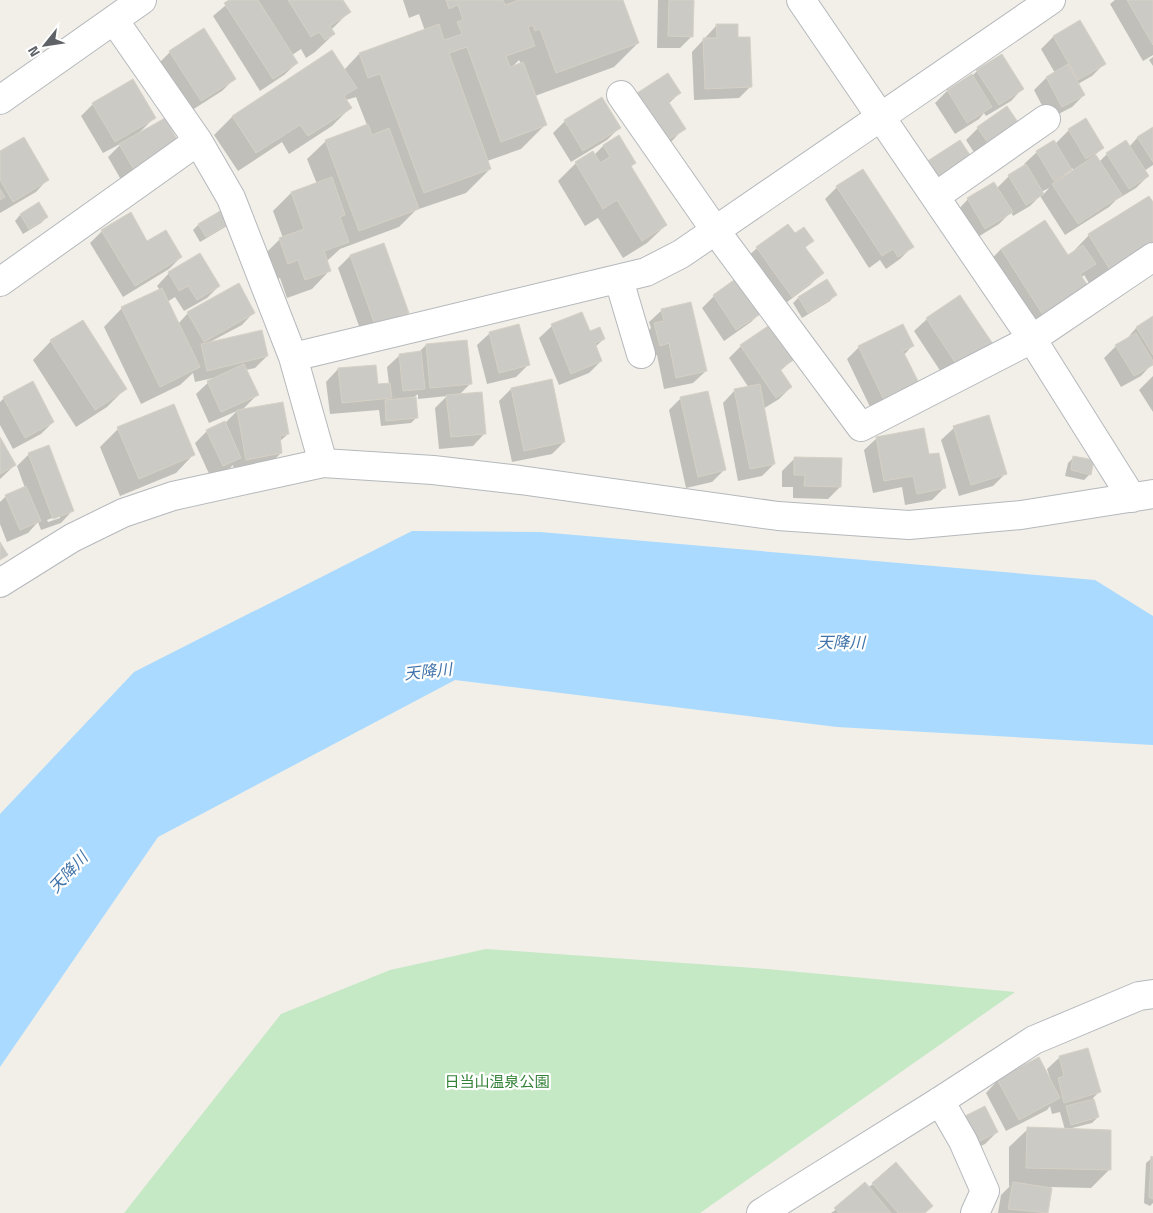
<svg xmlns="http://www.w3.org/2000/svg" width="1153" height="1213" viewBox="0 0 1153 1213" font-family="'Titillium Web','Noto Sans JP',sans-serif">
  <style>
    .green { fill: #c5e8c5 }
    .water { fill: #aadaff }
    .shadow { fill: #0003; fill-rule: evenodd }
    .building { fill: #cccac5; stroke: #d6d1c6 }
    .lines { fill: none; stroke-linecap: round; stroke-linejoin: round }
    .minor-casing { stroke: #b5b8bc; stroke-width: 30 }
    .minor { stroke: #fff; stroke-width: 28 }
    .labels { text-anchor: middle; stroke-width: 4.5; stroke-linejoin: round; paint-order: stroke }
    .park-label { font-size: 15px; fill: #348238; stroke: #fff }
    .water-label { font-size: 16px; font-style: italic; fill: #4174aa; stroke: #fff }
  </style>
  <rect width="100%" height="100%" fill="#f1efe8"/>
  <path class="green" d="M486 949 767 969 1015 992 700 1213H124L281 1014 390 970Z"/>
  <path class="water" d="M412 531 540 532 1095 580 1153 616V745L837 727 455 680 158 837 0 1067V814L134 672Z"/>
  <path class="shadow" d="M232 0H342L349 12 331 30 334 34 315 52 306 58 301 49 292 55 297 63 284 75 260 91 213 16Z
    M403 0H622L638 43 614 67 535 96 545 125 521 149 487 161 490 169 466 193 416 210 399 227 340 249 327 261 330 270 312 289 287 298 280 278 269 282 261 258 279 240 283 238 273 211 291 193 317 184 307 159 326 141 367 125 356 97 346 100 351 107 332 126 289 154 282 142 238 171 214 135 232 117 332 52 344 70 359 54 425 31 419 14 409 18ZM519 60 521 64 512 67Z
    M658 0H693L692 36 680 48H657Z
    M1115 0H1153V55L1143 61 1110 4Z
    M1080 22 1104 64 1092 76 1078 84 1084 95 1072 107 1049 119 1034 90 1046 78 1055 73 1041 49 1053 37Z
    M716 26 751 86 739 98 694 100 692 52Z
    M170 52 234 79 222 91 189 112 158 64Z
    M1153 57V66L1149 60Z
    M977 71 1023 88 1011 101 986 116 984 113 979 119 955 134 935 103 947 91 972 76Z
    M680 93 668 104 684 128 672 141 655 152 626 106 638 94Z
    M93 104 154 118 138 134 180 148 124 185 108 157 122 143 103 153 81 116Z
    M1086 120 1103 148 1095 155 1099 162 1107 154 1126 142 1129 147 1137 138 1153 128V165L1144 171 1148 176 1136 188 1116 200 1109 207 1065 235 1040 196 1030 206 1013 216 1011 212 999 224 973 240 956 212 968 199 994 183 997 188 1009 176 1026 166 1024 164 1037 152 1054 141 1055 144 1069 130ZM1072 168 1074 171 1064 176ZM1049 188 1043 195 1041 192Z
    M565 121 619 128 607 140 571 162 553 133Z
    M978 128 1006 137 977 157 966 140Z
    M604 145 635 163 630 167 666 225 647 243 623 258 598 218 585 226 558 181 576 163 594 155Z
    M0 153 48 179 36 192 0 213Z
    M837 187 912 247 900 259 886 269 880 260 869 268 825 199Z
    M1149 197 1153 204V253L1094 291 1084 275 1081 278 1086 286 1025 332 983 268 1001 249 1068 257 1089 235Z
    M39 204 47 217 41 223 23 234 15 221 20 215Z
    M226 208 227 226 200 242 193 230 199 224Z
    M788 225 795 235 812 241 805 248 822 273 810 285 779 308 744 260 757 248Z
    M102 231 147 242 181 257 169 269 123 297 90 243Z
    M350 256 408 313 396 325 363 337 338 268Z
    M169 273 219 286 207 298 184 311 175 297 167 302 178 324 188 313 254 312 242 325 210 342 267 356 255 368 246 370 257 395 242 410 288 434 279 442 281 453 269 465 234 471 233 465 228 470 211 478 195 443 207 431 224 424 237 411 209 423 196 394 213 378 195 382 193 373 180 385 141 404 104 327 122 308 160 290 157 286Z
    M835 295 830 301 802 318 793 303 798 298Z
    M714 296 763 310 751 322 724 341 702 308Z
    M662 310 706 371 693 383 664 389 657 355 648 357 643 336 651 328 649 322Z
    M582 313 590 333 604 339 595 347 601 361 589 373 559 385 539 338 552 326Z
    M1153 317V363L1141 376 1121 387 1104 358 1116 346 1125 341 1136 328Z
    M927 319 979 356 945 378 914 331Z
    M490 333 528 365 516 377 487 384 477 345Z
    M51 341 125 389 107 407 76 427 33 360Z
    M426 345 471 383 459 395 485 433 473 446 439 449 435 408 447 396 418 399V394L412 399 417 417 411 423 381 426 379 410 330 414 326 382 338 369 377 386 389 384 387 367 400 355 418 353Z
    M741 346 796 357 780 371 791 387 779 399 763 409 774 464 762 476 738 481 723 403 735 390 749 388 729 358Z
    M912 346 904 355 918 385 873 413 847 359 859 347Z
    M1153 376V412L1139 390Z
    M511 389 564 442 552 454 512 462 499 401Z
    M4 398 53 422 41 434 13 449 0 425V402Z
    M681 398 724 470 712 482 686 488 669 410Z
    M954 428 1005 474 993 486 959 496 941 440Z
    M118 429 194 454 176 473 120 496 100 447Z
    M877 438 928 456 944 488 932 500 905 505 902 487 873 493 864 450Z
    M0 439 15 465 0 479Z
    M29 454 73 510 61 523 41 530 38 522 28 533 7 542 0 524V502L6 496 25 488 17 466ZM60 515V518L48 522 47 520Z
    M1074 457 1090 474 1084 480 1065 476 1068 463Z
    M795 458 840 487 828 499 793 498V487H782V471Z
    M1060 1057 1099 1092 1093 1098 1098 1117 1092 1123 1068 1129 1109 1170 1091 1188 1051 1187 1047 1213H998L1001 1195 1010 1186H1009V1147L1028 1129 1065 1130 1060 1112 1052 1114 1050 1106 1047 1110 1006 1131 986 1093 998 1080 1050 1078 1047 1069Z
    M985 1108 997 1132 985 1144 960 1156Z
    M1152 1158 1153 1159V1203L1150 1206 1144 1203 1146 1163Z
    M873 1184 924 1213H831Z"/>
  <path class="building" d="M229 0H258L298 63 273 79 224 3Z
    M288 0H343L351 12 330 26 335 34 325 40 319 32 311 37Z
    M446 0H503L505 5 519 0H623L639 43 556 73 540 29 535 31 533 25 528 27 535 46 506 56 510 67 523 62 547 125 501 142 467 47 449 53 491 169 424 193 380 74 368 78 359 53 439 24 444 40 462 34 457 22 463 20 458 5 449 9Z
    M669 0H694L693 37 668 36Z
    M1127 0H1153V45Z
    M1080 20 1106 64 1078 80 1053 36Z
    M716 24H738V37H750L752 87 705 89 703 38H717Z
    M204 28 236 79 201 101 169 51Z
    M332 50 357 88 344 96 352 108 308 136 300 125 256 153 232 116Z
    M1002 54 1024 89 999 105 976 70Z
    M1068 64 1085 95 1062 107 1046 77Z
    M668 73 681 93 668 101 686 129 668 140 637 93Z
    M972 74 992 107 967 123 947 90Z
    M133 79 156 118 115 142 92 103Z
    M602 97 621 128 583 151 564 120Z
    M1007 106 1020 125 990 146 977 127Z
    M165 118 182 148 136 173 119 144Z
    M1086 118 1104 148 1086 159 1068 129Z
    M368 124 372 135 389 128 419 209 359 231 325 140Z
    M1153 127V162L1137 137Z
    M619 135 636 163 631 166 667 225 642 241 617 200 603 209 575 162 593 151 600 163 610 157 603 145Z
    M24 137 49 180 13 202 0 180V151Z
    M960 140 972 158 937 180 926 162Z
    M1054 140 1072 170 1054 181 1036 151Z
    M1126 140 1149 176 1129 189 1106 153Z
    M1096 155 1122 195 1078 224 1052 184Z
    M1026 164 1044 194 1026 205 1008 175Z
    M863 169 914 247 898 257 893 249 882 256 836 186Z
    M332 177 345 215 340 217 349 242 324 251 331 271 305 280 298 260 288 264 279 238 304 229 291 192Z
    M994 182 1013 212 985 229 967 198Z
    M0 189 5 197 0 200Z
    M1149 196 1153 202V248L1112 273 1088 234Z
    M39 202 48 217 29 229 20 214Z
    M227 207 235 220 206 237 198 224Z
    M131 212 147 241 166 230 182 257 135 286 101 230Z
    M1045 220 1068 255 1083 245 1096 264 1080 274 1088 286 1043 315 1001 249Z
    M788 224 795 233 804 227 814 241 805 247 824 273 792 297 756 247Z
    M384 243 409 313 375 325 350 255Z
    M200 253 220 286 197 300 188 286 179 291 168 272Z
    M741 275 765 311 736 330 713 295Z
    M827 279 837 295 808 313 798 297Z
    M239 283 255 313 204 342 187 312Z
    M162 288 200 367 160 387 121 307Z
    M960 295 993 344 958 367 926 318Z
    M691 302 707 371 676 378 669 343 660 346 654 323 664 321 661 309Z
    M582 312 590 331 600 327 605 339 595 343 602 361 571 374 551 324Z
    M1153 316V355L1136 327Z
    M83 320 127 389 95 410 50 340Z
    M774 322 798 357 780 369 792 387 776 398 740 345Z
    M519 324 530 365 499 373 489 332Z
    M903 324 914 346 903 351 920 385 885 402 858 346Z
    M262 330 268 356 207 371 201 344Z
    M1136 333 1153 361V365L1134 376 1115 345Z
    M467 340 472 384 430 388 426 344Z
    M421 351 425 389 403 391 399 354Z
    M244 364 259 395 221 412 207 381Z
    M376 365 378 384 390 383 392 398 342 403 338 368Z
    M552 379 565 442 524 451 511 388Z
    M33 381 54 422 25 438 3 397Z
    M760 384 775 464 750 469 734 389Z
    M708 391 726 470 698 477 680 397Z
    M482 392 486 434 451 437 446 395Z
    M416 397 418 418 386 421 385 400Z
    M283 402 289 434 280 436 282 453 246 460 237 410Z
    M174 404 195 455 139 479 117 427Z
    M989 415 1007 474 971 485 953 426Z
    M225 421 241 458 223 466 206 430Z
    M924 428 929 454 939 453 946 488 917 494 913 476 884 481 876 437Z
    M0 437 16 465 0 474Z
    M49 445 74 511 53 519 28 453Z
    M1073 456 1094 460 1091 475 1071 470Z
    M794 457 842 458 841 487 804 486 805 475H794Z
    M26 486 41 521 20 530 5 495Z
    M0 542 8 555 0 560Z
    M1088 1048 1101 1092 1064 1103 1058 1078 1064 1076 1059 1056Z
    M1039 1057 1060 1098 1019 1120 997 1079Z
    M1094 1099 1099 1117 1071 1125 1066 1106Z
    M985 1106 998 1132 972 1145 959 1119Z
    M1027 1127 1111 1130V1170L1026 1168Z
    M1151 1156 1153 1157V1199L1149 1197Z
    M896 1162 933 1206 925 1213H898L872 1183Z
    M865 1182 891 1213H839L834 1208Z
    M1013 1182 1052 1188 1048 1213 1008 1209Z"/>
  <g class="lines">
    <defs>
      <path id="minor" d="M801 0 1032 339 1132 498
        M114 20 198 141 231 198 293 357 323 463
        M621 95 715 230 861 427 1032 339 1153 257
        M0 100 142 0
        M936 196 1046 119
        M619 280 641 354
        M0 282 198 141
        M293 357 646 272 681 254 1051 0
        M0 583 72 538 123 513 173 496 323 463 433 470 520 480 778 516 909 525 1021 515 1153 494
        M940 1101 963 1141 985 1191 975 1213
        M761 1213 940 1101 1034 1040 1139 996 1153 994"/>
    </defs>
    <use href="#minor" class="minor-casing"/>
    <use href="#minor" class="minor"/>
  </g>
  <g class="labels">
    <g class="park-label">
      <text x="497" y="1087">日当山温泉公園</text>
    </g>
    <g class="water-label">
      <text x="841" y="648">天降川</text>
      <text transform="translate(428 671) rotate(-6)" y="6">天降川</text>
      <text transform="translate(68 872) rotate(-47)" y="6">天降川</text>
    </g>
  </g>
  <g transform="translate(45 45) rotate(240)" stroke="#ffffff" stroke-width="4" paint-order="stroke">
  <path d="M0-4L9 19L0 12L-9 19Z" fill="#5f6368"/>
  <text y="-8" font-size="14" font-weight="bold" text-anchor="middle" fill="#5f6368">N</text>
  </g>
</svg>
